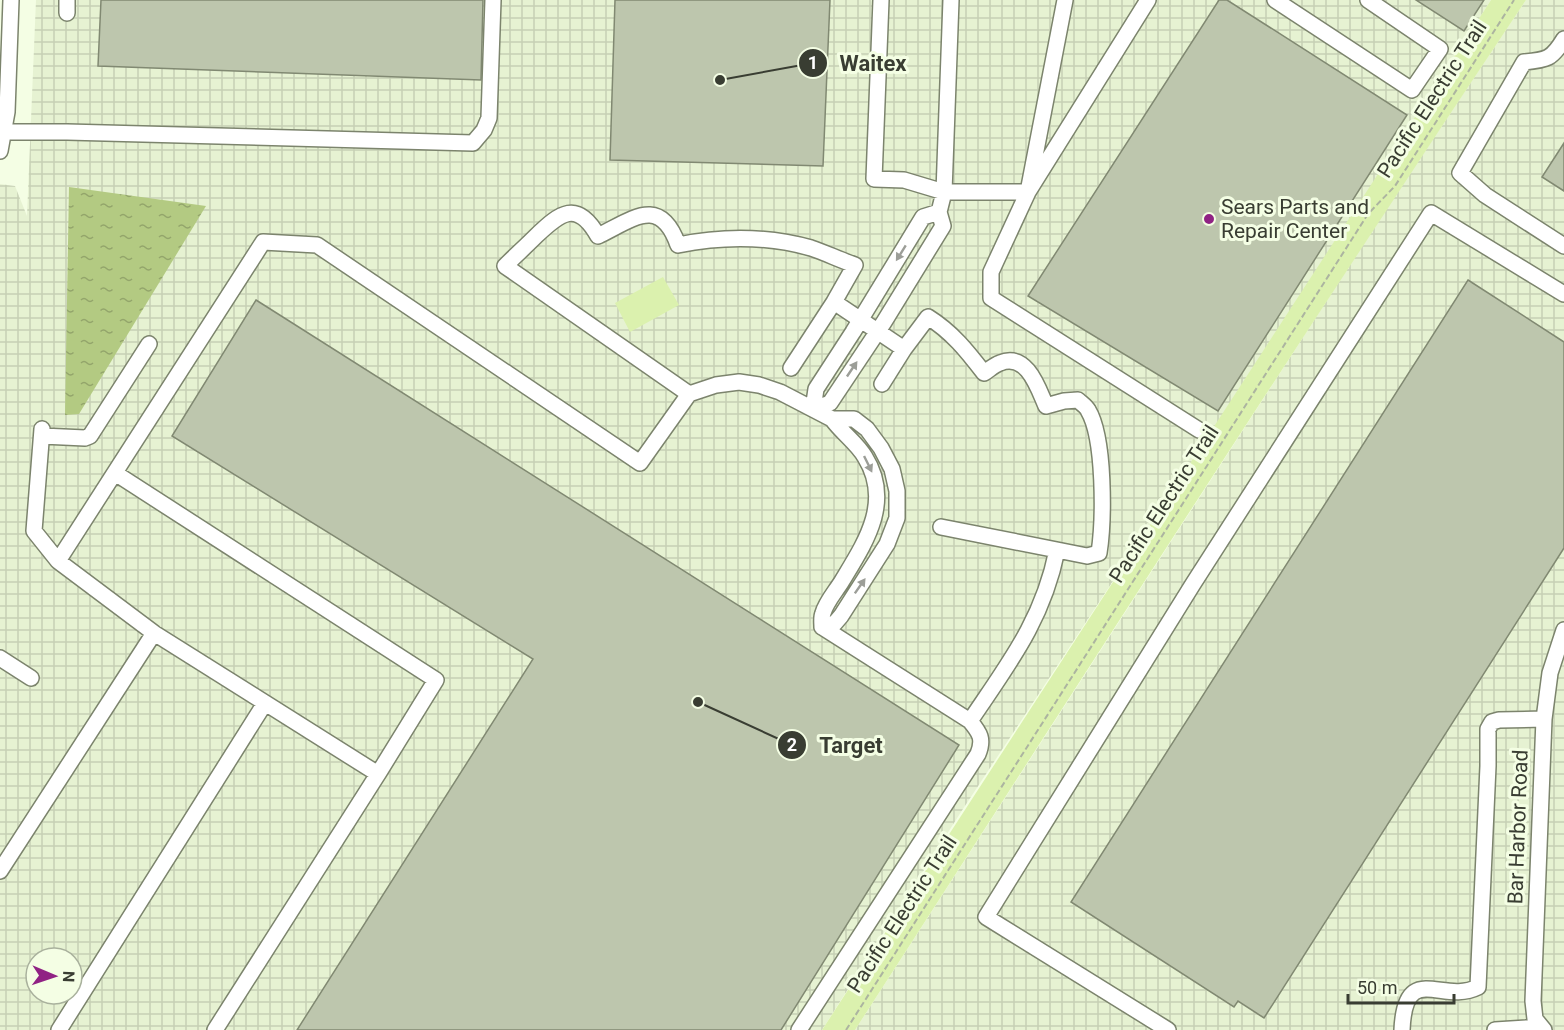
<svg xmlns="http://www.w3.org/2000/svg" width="1564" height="1030" viewBox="0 0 1564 1030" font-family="Roboto,sans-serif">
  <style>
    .industrial { fill: url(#industrial-grid); fill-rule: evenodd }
    .green { fill: #dbf1ae }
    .water { fill: url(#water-ripples) }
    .building { fill: #bdc6ad; stroke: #818972; stroke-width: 1.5 }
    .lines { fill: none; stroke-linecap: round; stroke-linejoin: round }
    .minor-casing { stroke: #7c846d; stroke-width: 18 }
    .path { stroke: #acb4a0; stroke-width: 2; stroke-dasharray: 6 3; stroke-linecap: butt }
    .minor { stroke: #fff; stroke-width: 15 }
    .oneway { fill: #9c9e98 }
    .poi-dot { fill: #902284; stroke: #f4fee4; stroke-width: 2 }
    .labels { text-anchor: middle; stroke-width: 6; stroke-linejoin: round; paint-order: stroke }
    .street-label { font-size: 21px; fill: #393d32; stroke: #f4fee4 }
    .poi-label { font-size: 21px; fill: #393d32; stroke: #f4fee4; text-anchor: start }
    .leader { fill: none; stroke: #393d32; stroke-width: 2 }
    .callout-dot { fill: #393d32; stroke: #f4fee4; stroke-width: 2 }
    .mark-label { font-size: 18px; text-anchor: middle; font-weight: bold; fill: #fff }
    .callout-label { font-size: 22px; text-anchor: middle; font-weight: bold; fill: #393d32; stroke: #f4fee4; stroke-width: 6; stroke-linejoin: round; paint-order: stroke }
  </style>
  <defs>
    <pattern id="industrial-grid" width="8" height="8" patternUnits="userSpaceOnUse" patternTransform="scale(1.5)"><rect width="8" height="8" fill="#e6f2d2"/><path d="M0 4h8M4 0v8" fill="none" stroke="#c6d0b5"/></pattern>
    <pattern id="water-ripples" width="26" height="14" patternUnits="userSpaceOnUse" patternTransform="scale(1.5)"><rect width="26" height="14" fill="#b3ca82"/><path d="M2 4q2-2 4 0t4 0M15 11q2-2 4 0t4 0" fill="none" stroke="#93a56b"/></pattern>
  </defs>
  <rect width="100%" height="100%" fill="#f4fee4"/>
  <path class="industrial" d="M36 0H1491L1296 303 961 812 822 1030H0V184L15 186 27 216ZM36 958H72V994H36Z
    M1526 0H1564V1030H855L1377 223Z"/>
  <path class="green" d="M1491 0H1526C1298 341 1077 686 855 1030H822Z
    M663 277 679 305 630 332 615 303Z"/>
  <path class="water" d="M69 187 206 206 79 414 65 415Z"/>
  <path class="building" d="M101 0H483L481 80 98 66Z
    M615 0H830L823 166 610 160Z
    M1219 0H1227L1407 115 1218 411 1028 296Z
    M1416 0H1484L1464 31Z
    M1564 143V191L1542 177Z
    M1468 280 1564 342V548L1264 1018 1238 1001 1234 1007 1071 902Z
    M256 300 959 745 781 1030H297L533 659 172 436Z"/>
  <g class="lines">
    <defs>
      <path id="minor" d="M881 0 874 179 904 180 944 192H1028L1148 0
        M1065 0 1028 192 991 272V298L1199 430
        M1275 0 1412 90 1440 49 1368 0
        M67 13V0
        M1564 39C1552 59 1547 60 1524 62L1460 173 1485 195 1564 246
        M4 132H67L473 143 484 130 489 118 493 0
        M0 151 7 112 11 0
        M791 368 834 302
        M882 384 904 349
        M689 394 505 266C515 256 526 246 536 236 560 213 577 199 598 236 633 219 660 195 678 245 722 236 768 236 811 248 826 253 840 260 855 265L834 302 904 349 928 317C952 332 967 351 984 373 989 370 994 365 1000 363 1027 352 1038 388 1046 406L1064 401 1078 400C1081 403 1086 406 1088 410 1105 438 1104 520 1099 553L1087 556 1057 550C1043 620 1009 663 970 721
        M813 409 830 403 884 322 943 226 939 212 944 192 951 0
        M813 409 816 389 853 332 923 217 939 212
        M42 429 34 531 58 561
        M42 436 85 438 90 436 149 344
        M115 473 436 680 378 774
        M941 527 1057 550
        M822 627C822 623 821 617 823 613 826 602 836 591 842 581 865 543 893 502 865 457 857 443 842 433 832 419
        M154 633 378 774 215 1030
        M0 658 31 678
        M0 871 154 633 58 561 263 242 317 245 640 463 689 394 716 385 739 382 759 385 780 392 832 419H854L867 429 881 448 892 469 897 491V518L887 544 841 616 835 623 822 627
        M59 1030 265 703
        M799 1030 978 754C984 739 980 733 970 721L822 627
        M1168 1030 986 917 1193 584 1431 213 1564 294
        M1402 1030C1405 960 1442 1005 1478 987L1488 766V729L1492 722 1499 720 1544 719
        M1495 1030 1540 1027
        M1544 1030 1535 1019 1533 1001 1544 719 1550 673 1564 630"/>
    </defs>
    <use href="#minor" class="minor-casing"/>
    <path class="path" d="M846 1030 1368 214 1395 186 1514 0"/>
    <use href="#minor" class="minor"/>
  </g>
  <defs><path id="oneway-solid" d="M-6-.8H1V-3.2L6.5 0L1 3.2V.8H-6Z" transform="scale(1.5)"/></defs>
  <g class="oneway">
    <use href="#oneway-solid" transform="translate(901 253) rotate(122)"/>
    <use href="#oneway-solid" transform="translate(852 369) rotate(-56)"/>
    <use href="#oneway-solid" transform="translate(868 464) rotate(64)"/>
    <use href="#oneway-solid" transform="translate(860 586) rotate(-55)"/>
  </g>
  <circle class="poi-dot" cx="1209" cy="219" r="6"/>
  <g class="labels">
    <g class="street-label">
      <text transform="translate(1432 99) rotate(-57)" y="7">Pacific Electric Trail</text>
      <text transform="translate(1164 504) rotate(-57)" y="7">Pacific Electric Trail</text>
      <text transform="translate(1518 827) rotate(-88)" y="7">Bar Harbor Road</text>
      <text transform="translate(902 914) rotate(-57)" y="7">Pacific Electric Trail</text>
    </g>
    <g class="poi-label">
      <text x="1221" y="214">Sears Parts and<tspan x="1221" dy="24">Repair Center</tspan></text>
    </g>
  </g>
  <path class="leader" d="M720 80L813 63M698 702L792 745"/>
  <g class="callout-dot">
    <circle cx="720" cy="80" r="6"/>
    <circle cx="698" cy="702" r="6"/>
    <circle cx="813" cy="63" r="15"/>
    <circle cx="792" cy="745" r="15"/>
  </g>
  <g class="mark-label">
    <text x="813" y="69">1</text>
    <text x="792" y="751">2</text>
  </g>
  <g class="callout-label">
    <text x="873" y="71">Waitex</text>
    <text x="851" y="753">Target</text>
  </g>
  <g transform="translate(54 976) rotate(92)"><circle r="28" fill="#f4fee4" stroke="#a9b19d" stroke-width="1.5"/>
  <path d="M0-4.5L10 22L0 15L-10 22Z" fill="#902284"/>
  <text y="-9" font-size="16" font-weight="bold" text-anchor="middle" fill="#393d32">N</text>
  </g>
  <path d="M1348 994v9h106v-9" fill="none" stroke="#393d32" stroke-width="3"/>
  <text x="1357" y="994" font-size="18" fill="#393d32" stroke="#f4fee4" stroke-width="4.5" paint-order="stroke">50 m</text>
</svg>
